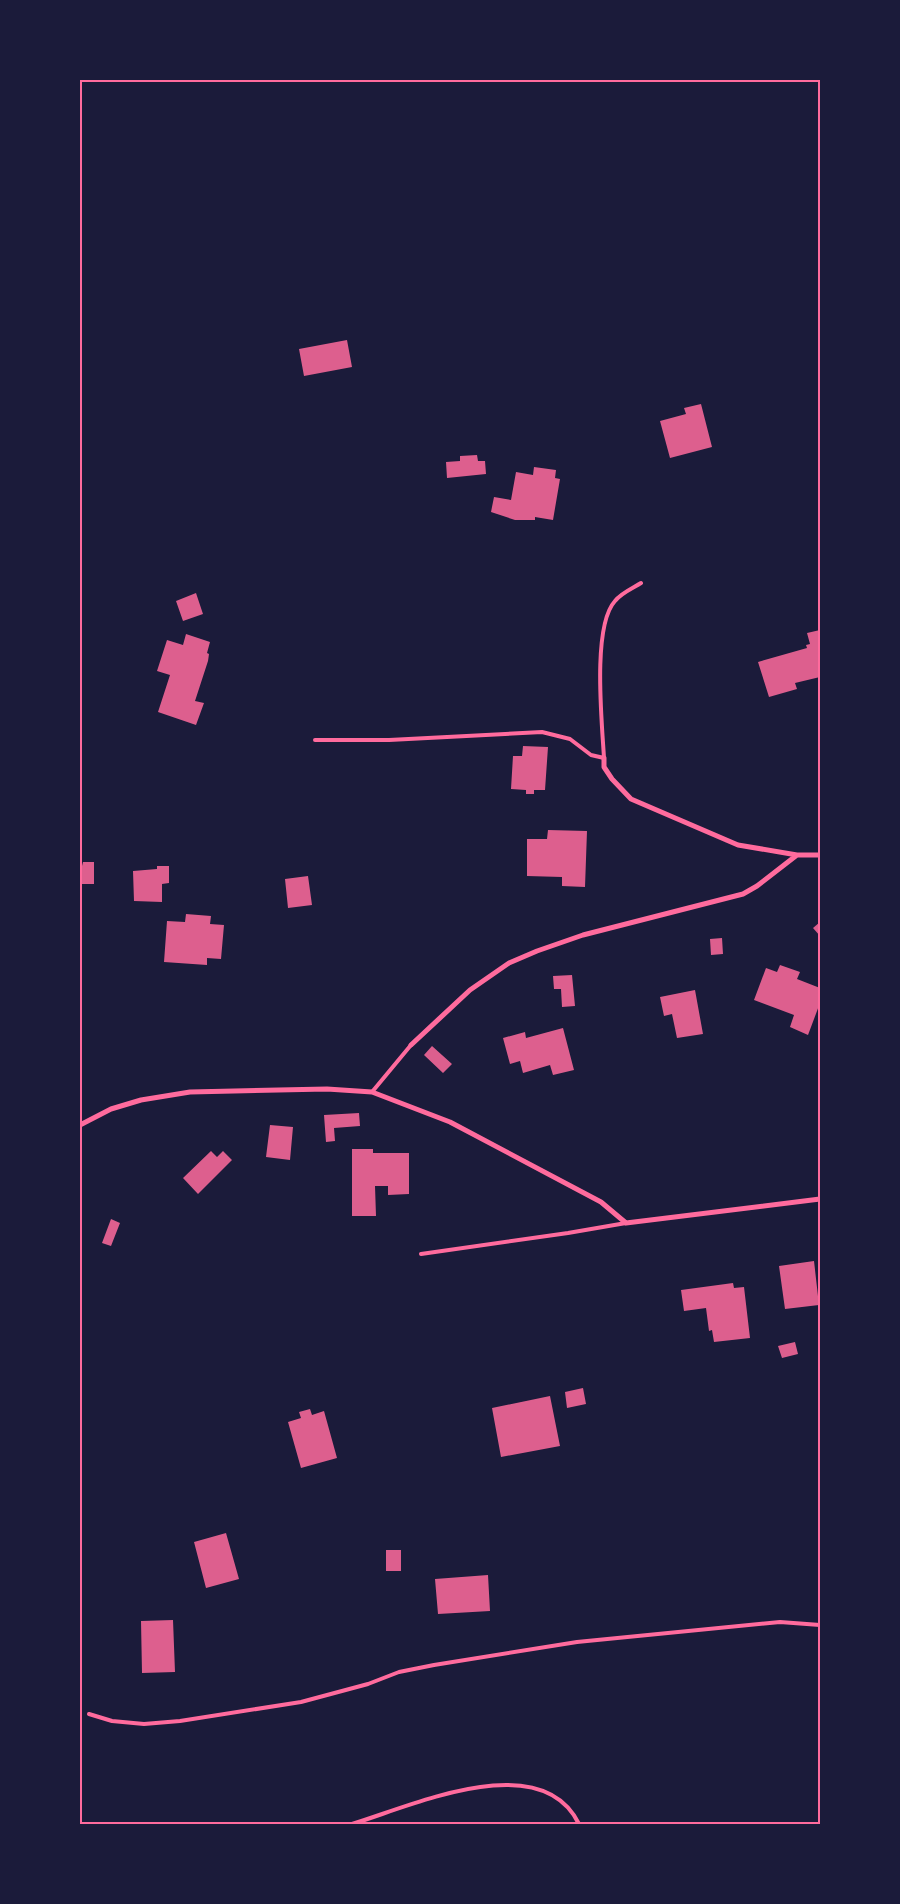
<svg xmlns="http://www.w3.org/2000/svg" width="900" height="1904" viewBox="0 0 900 1904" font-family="'Roboto Condensed',sans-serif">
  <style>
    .building { fill: #dd5f8e }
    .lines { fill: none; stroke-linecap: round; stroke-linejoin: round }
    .service { stroke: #ff6b9d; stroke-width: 4 }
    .minor { stroke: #ff6b9d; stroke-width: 5 }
    .neatline { fill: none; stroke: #ff6b9d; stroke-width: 2 }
  </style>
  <rect width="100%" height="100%" fill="#1b1b3a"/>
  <path class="building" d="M347 340 352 367 304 376 299 349Z
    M701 404 712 447 670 458 660 421 686 414 684 408Z
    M477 455 478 461H485L486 474 447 478 446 462 460 461V456Z
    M534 467 556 470 555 478 560 479 553 520 535 517V520H515L491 512 494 497 511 500 516 472 533 475Z
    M196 593 203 614 183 621 176 601Z
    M820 630V677L795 683 797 689 769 697 758 662 807 648 806 645 810 644 807 633Z
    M186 634 210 642 207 653 209 654 208 661 195 701 204 703 196 725 158 712 170 675 157 671 167 640 183 645Z
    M523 746 548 747 545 790H534V794H526V790L511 789 513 756H522Z
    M548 830 587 831 585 887 562 886V877L527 876V839H547Z
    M83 862H94V884H80V866H82Z
    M157 866H169V883L162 884V902L134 901 133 871 157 869Z
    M308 876 312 905 288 908 285 879Z
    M186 914 211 916 210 924 224 925 221 959 207 958V965L164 962 167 921 185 922Z
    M820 922V936L813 928Z
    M722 938 723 954 711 955 710 939Z
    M780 965 800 972 797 979 820 988V1003L808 1035 790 1027 794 1015 754 1000 766 968 777 972Z
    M572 975 575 1006 562 1007 561 989H554L553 976Z
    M695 990 703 1034 677 1038 672 1014 664 1016 660 997Z
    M563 1028 574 1070 553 1075 550 1065 523 1073 520 1061 510 1064 503 1038 525 1032 526 1038Z
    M432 1046 452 1064 443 1073 424 1055Z
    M359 1113 360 1126 334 1128 335 1141 326 1142 324 1115Z
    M270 1125 293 1127 290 1160 266 1157Z
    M352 1149H373V1153H409V1194L388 1195V1186H375L376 1216H352Z
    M211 1151 217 1157 223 1151 232 1160 198 1194 183 1178Z
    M111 1219 120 1223 111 1246 102 1243Z
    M814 1261 819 1305 785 1309 779 1266Z
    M733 1283 734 1288 744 1287 750 1338 714 1342 712 1330 709 1331 706 1308 684 1311 681 1290Z
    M795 1342 798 1354 782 1358 778 1346Z
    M583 1388 586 1404 567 1408 565 1392Z
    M550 1396 560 1446 501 1457 492 1408Z
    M310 1409 312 1415 324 1411 337 1458 301 1468 288 1422 301 1418 299 1412Z
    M226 1533 239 1579 206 1588 194 1542Z
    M386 1550H401V1571H386Z
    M488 1575 490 1611 438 1614 435 1579Z
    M173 1620 175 1672 142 1673 141 1621Z"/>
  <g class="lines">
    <path class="service" d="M315 740H389L542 732 570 739 591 755 604 758C602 723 592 626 615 601 621 593 633 588 641 583
      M372 1092 411 1045
      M421 1254 568 1233 626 1223
      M89 1714 112 1721 144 1724 180 1721 301 1702 368 1684 399 1672 434 1665 577 1642 780 1622 820 1625
      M352 1824C412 1806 541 1746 579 1824"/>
    <path class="minor" d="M604 758V767L612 779 631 799 738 845 797 855
      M411 1045 470 990 509 963 537 951 583 935 743 894 757 886 797 855H820
      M80 1125 111 1109 141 1100 190 1092 327 1089 372 1092 450 1122 601 1202 626 1223 820 1199"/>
  </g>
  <rect width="900" height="1904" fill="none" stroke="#1b1b3a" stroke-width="162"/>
  <rect x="81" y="81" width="738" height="1742" class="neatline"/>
</svg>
